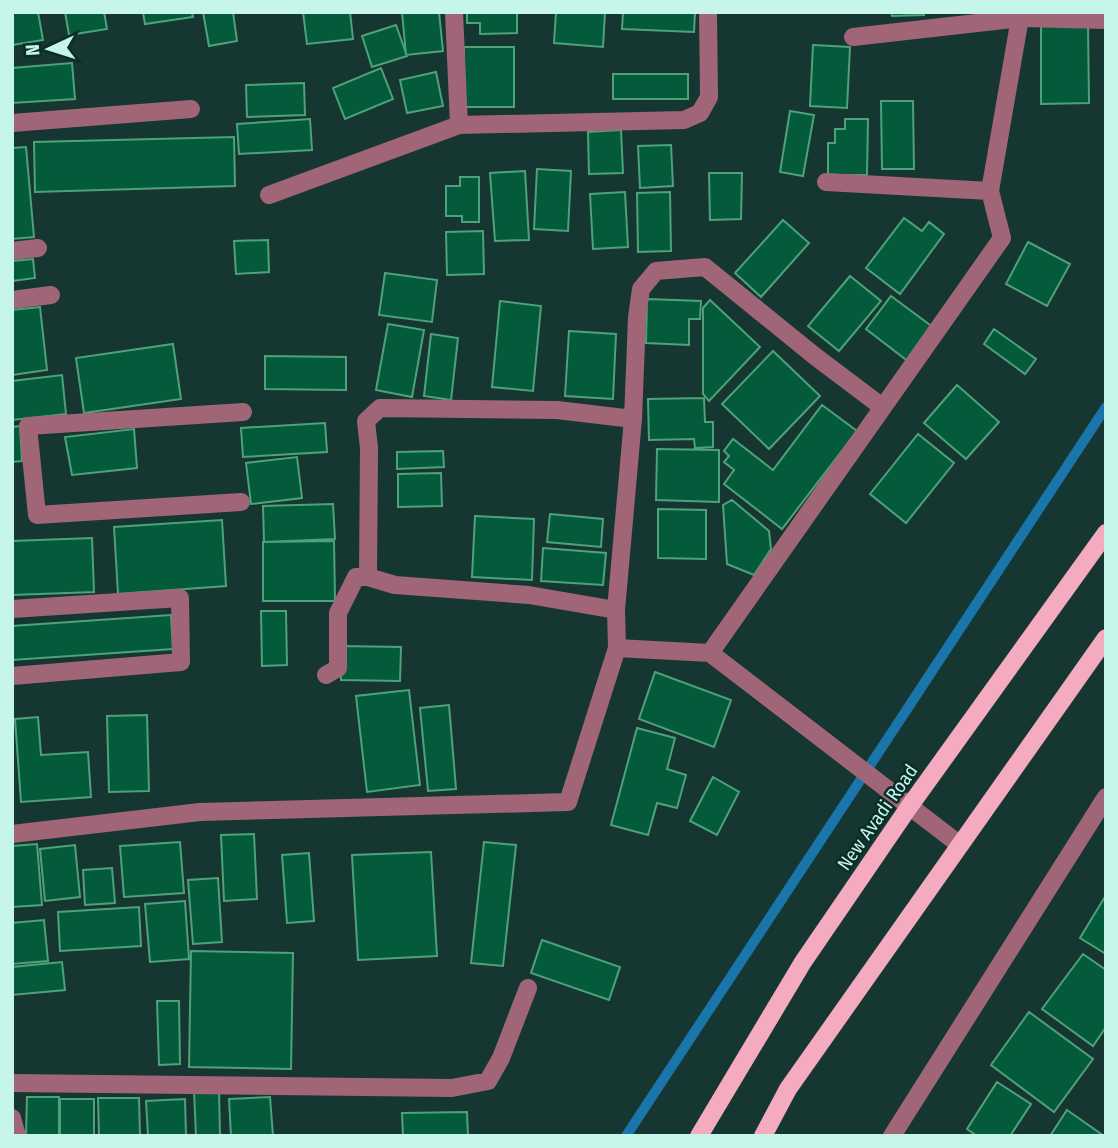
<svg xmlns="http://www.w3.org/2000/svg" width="1118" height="1148" viewBox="0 0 1118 1148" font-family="'Fira Sans Condensed',sans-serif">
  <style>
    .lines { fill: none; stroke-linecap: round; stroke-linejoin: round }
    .stream { stroke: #1975aa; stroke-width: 10 }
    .building { fill: #035b3b; stroke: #4fa17a; stroke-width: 2 }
    .minor { stroke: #a06577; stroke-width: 18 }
    .major { stroke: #f4aabf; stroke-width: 18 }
    .labels { text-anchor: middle; stroke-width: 5; stroke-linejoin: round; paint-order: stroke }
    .street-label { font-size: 19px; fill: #c5f5eb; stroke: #0a2d27 }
  </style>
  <rect width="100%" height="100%" fill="#163731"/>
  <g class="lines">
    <path class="stream" d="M626 1136 1106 407"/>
  </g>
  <path class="building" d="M12 12H38L43 40 12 45Z
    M65 12H104L107 29 69 35Z
    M143 12H192L193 17 145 24Z
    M203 12H233L237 41 209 46Z
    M303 12H350L353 39 307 44Z
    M402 12H439L443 51 406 55Z
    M467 12H517V33L480 34V23H467Z
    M556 12H605L603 47 554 43Z
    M623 12H695L694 32 622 29Z
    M891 12H924V15L892 16Z
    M396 25 407 56 372 67 362 36Z
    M1041 25H1088L1089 103 1041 104Z
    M813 45 850 47 847 108 810 106Z
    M464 47H514V107H464Z
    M72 63 75 99 12 103V68Z
    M381 68 393 99 345 119 333 88Z
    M436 72 443 106 407 113 400 80Z
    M613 74H688V99H613Z
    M304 83 305 115 247 117 246 85Z
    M881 101H913L914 169H882Z
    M790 111 814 115 803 176 780 172Z
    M310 119 312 150 239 154 237 124Z
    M845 119H868L867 175H828V143H835V129H845Z
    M621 130 623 173 589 174 588 132Z
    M234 137 235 186 35 192 34 142Z
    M671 145 673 186 640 188 638 146Z
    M26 147 34 237 12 239V148Z
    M537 169 571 171 568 231 534 229Z
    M525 171 529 240 495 241 490 173Z
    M709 173H742L741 219 710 220Z
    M460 177H479V222H462V216H446V186H460Z
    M625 192 628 247 593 249 590 194Z
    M670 192 671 251 638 252 637 193Z
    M904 218 922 231 929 222 944 234 900 294 866 268Z
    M783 220 809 243 761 297 735 273Z
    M483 231 484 274 447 275 446 232Z
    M268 240 269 272 236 274 234 241Z
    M1028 242 1070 264 1047 306 1006 284Z
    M33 259 35 278 12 281V261Z
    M385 273 437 280 432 322 379 315Z
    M850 276 881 301 839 351 808 326Z
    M891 296 934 328 909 362 866 329Z
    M647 299 701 301 700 319H689V345L646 343Z
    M710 300 760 347 709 401 703 394V308Z
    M500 301 541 306 533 391 492 387Z
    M40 307 47 370 12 375V310Z
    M388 324 424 330 412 397 376 390Z
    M994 329 1036 359 1025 374 984 344Z
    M569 331 616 334 613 399 565 396Z
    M431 334 458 338 451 400 424 396Z
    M173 344 181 399 84 413 76 358Z
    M773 351 820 396 769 449 722 404Z
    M265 356 346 357V390L265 389Z
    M62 375 66 414 12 420V381Z
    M957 385 999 422 966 459 924 423Z
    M704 398 705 422H713V447L695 448 694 439 649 440 648 399Z
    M822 405 857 431 782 529 724 484 734 470 724 462 729 456 724 451 733 439 773 470Z
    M325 423 327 452 243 457 241 428Z
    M20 426 22 461 12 462V427Z
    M134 429 137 468 72 475 65 437Z
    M918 434 954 463 906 523 870 494Z
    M657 449 719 450V502L656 500Z
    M443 451 444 467 397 469V452Z
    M297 457 302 498 251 504 246 463Z
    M441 473 442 506 398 507V474Z
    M732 500 769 531 771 549 754 575 727 564 723 505Z
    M333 504 335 539 264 542 263 506Z
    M658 509 706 510V559L658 558Z
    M550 514 603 519 601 547 547 542Z
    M475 516 534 519 532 580 472 577Z
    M222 520 226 586 118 594 114 527Z
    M92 538 94 592 12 595V541Z
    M334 541 335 601H263V542Z
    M543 548 606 553 603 585 541 581Z
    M261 611H286L287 665 262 666Z
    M171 615 173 649 12 660V626Z
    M341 646 401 647 400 681 341 680Z
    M655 672 731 700 714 747 639 719Z
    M409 690 420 785 367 792 356 696Z
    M449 705 456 789 428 791 420 708Z
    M147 715 149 791 109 792 107 716Z
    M38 717 41 755 88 752 91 797 21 802 15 719Z
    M637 728 675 738 667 769 686 775 677 808 657 803 648 835 611 825Z
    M713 777 739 792 717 835 690 821Z
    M254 834 257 899 224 901 221 835Z
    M180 842 184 893 124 897 120 846Z
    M484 842 516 845 503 966 471 963Z
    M37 844 42 905 12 907V846Z
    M75 845 80 897 45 901 40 849Z
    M431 852 437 956 358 960 352 855Z
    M309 853 314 921 287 923 282 855Z
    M112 868 115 903 85 905 83 870Z
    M218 878 222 942 193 944 188 880Z
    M1106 895V954L1080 938Z
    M185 901 189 959 150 962 145 904Z
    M139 907 141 946 60 951 58 912Z
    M44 920 48 961 12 964V923Z
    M542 940 620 967 609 1000 531 973Z
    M191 951 293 953 291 1069 189 1067Z
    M1083 954 1106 970V1027L1093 1046 1042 1009Z
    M62 962 65 990 12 995V967Z
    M157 1001H179L180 1064 159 1065Z
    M1029 1012 1093 1059 1054 1112 991 1065Z
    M997 1082 1031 1104 1010 1136H977L967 1129Z
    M219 1090 220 1136H196L194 1091Z
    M27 1097H59V1136H26Z
    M270 1097 273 1136H231L229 1099Z
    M98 1098H139L140 1136H99Z
    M60 1099H94V1136H60Z
    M185 1099 186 1136H148L146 1101Z
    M1067 1110 1104 1136H1050Z
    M467 1112 468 1136H403L402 1113Z"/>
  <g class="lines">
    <path class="minor" d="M454 12 459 125
      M853 37 1021 18 1106 20
      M12 123 191 109
      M826 182 990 191
      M269 195 459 125 684 120 700 113 709 97 708 12
      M12 251 38 248
      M12 300 51 295
      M241 502 37 515 28 426 243 412
      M368 577 369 448 366 421 380 408 557 410 633 419
      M12 609 180 598 181 662 12 676
      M617 648 710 653 960 845
      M710 653 1002 238 990 191 1021 12
      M326 675 338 668V613L356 577H368L395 585 529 595 616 610
      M12 834 200 812 568 802 617 648 616 610 633 419 637 317 641 289 656 271 705 267 816 357 881 406
      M12 1083 452 1088 488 1081 501 1058 528 988
      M12 1118 17 1136
      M892 1136 1106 797"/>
    <path class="major" d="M699 1136 803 962 909 807 1106 533
      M763 1136 788 1089 1106 638"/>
  </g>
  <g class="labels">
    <g class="street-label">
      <text transform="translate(877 817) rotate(-55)" y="7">New Avadi Road</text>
    </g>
  </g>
  <rect width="1118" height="1148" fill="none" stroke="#c5f5eb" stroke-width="28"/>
  <g transform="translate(49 49) rotate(266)" stroke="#0a2d27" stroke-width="5" paint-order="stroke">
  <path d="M0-5L12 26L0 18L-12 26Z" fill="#c5f5eb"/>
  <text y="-10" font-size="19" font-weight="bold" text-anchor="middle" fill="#c5f5eb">N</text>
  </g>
</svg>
